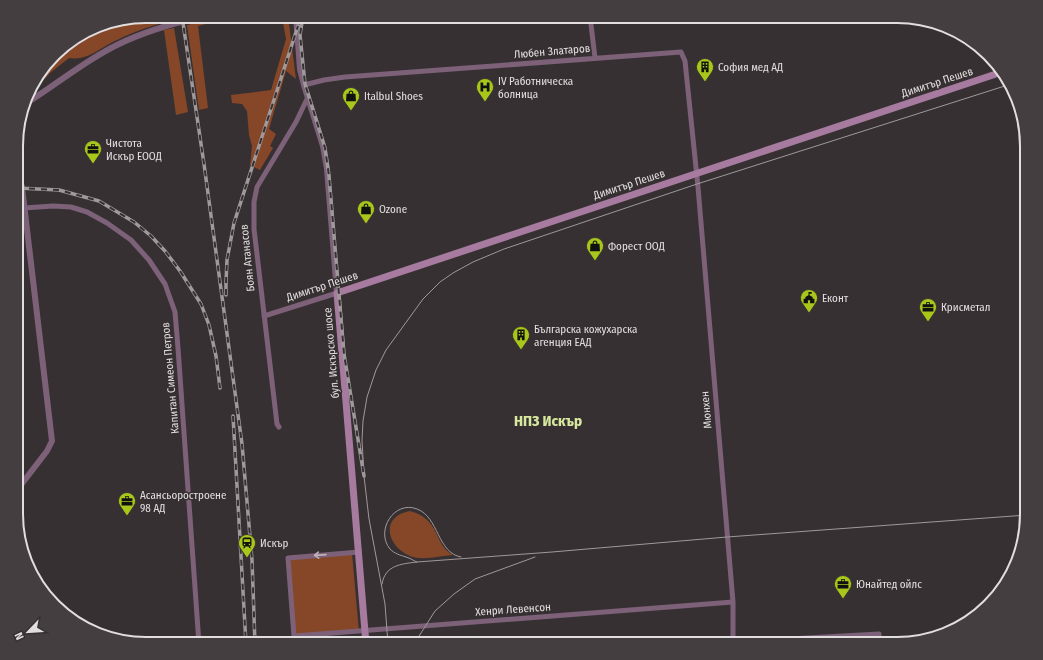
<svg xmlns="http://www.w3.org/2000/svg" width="1043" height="660" viewBox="0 0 1043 660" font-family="'Fira Sans Condensed',sans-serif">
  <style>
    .green { fill: #854728 }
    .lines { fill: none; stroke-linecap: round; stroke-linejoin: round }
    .minor { stroke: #7c6178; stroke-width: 5 }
    .tertiary { stroke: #7c6178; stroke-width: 6 }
    .secondary { stroke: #a67b9f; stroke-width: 7 }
    .tram { stroke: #9e999a; stroke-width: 1 }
    .rail-casing { stroke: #9e999a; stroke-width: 3.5 }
    .rail { stroke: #373032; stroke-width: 2; stroke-dasharray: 6; stroke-linecap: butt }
    .oneway { stroke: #beb2bb }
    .labels { text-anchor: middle; stroke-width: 3; stroke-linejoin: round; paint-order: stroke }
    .street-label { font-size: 11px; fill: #e2dedf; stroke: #373032 }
    .poi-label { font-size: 11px; fill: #e2dedf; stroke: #373032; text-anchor: start }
    .district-label { font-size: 15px; font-weight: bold; fill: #d6e99e; stroke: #373032 }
    .rim { fill: none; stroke: #e2dedf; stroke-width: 2 }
  </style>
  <rect width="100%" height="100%" fill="#373032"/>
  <path class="green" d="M146 16H172L173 20C154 25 135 31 117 40 101 47 88 61 69 58L50 73 29 96 27 98 29 88 60 48 96 26Z
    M226 16H238L198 26 208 108 199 110 187 25Z
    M283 16H288L296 79 286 71 269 129 276 134 270 146 273 148 260 170 250 165 252 146 249 135 247 111 242 104 232 103 231 95 271 90 286 39 282 17Z
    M174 28 188 112 176 115 164 30Z
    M410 511C441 519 434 546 453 555 440 556 422 561 410 556 386 546 380 516 410 511Z
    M352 553 359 632 294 636 288 558Z"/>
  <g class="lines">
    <path class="minor" d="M590 16 595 58
      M304 85 324 80 345 77 681 52 685 61 698 187 733 602V644
      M24 208 53 206 71 207 87 212 107 223 131 240 149 260 165 284 175 312 178 348 199 644
      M264 316 337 293
      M279 427 277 424 254 229V202L257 187 296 122 307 99
      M359 552 288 558 294 636 733 602
      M733 642 879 634V644"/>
    <path class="tertiary" d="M296 16 300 69 304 85 323 146 327 169 337 293
      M25 104C56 85 84 61 117 45 145 31 174 23 204 16
      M17 171 22 187 52 441 47 451 17 490"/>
    <path class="secondary" d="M366 644 337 293 1002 72"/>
    <path class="tram" d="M417 562C414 561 410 558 406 557 400 555 395 554 390 549 375 531 394 500 417 509 439 517 437 553 461 557
      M382 584C385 565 401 564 417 562L552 552 727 537 1027 515
      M388 644 385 604 369 519 364 476 362 440 363 421 367 397 376 370 386 350 423 299 440 282 453 273 473 262 504 249 697 184 1011 84
      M414 644 435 611 454 594 475 579 535 557"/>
    <defs>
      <path id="rail" d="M182 16 204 164 242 444 252 560 255 644
        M303 16 300 35 305 84 325 148 329 176 344 354 364 476
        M17 188 59 190 99 201 134 222 151 236 165 251 180 271 201 304 209 325 216 356 220 388
        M226 295V282L227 260 234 223 298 26
        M233 416 246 644"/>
    </defs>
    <use href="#rail" class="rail-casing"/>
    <use href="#rail" class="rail"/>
  </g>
  <defs><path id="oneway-shaft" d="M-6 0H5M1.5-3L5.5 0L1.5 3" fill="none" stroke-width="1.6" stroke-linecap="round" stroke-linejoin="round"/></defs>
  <use class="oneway" href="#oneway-shaft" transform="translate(320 555) rotate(176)"/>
  <defs>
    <symbol id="building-pin" viewBox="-11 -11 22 30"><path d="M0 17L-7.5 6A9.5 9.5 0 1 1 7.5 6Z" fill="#a9c71a" stroke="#373032"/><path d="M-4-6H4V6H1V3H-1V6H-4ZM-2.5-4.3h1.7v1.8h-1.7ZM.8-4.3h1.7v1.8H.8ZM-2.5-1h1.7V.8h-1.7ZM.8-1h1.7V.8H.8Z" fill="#111"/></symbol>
    <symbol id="hospital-pin" viewBox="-11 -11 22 30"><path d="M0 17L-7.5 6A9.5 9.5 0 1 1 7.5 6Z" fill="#a9c71a" stroke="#373032"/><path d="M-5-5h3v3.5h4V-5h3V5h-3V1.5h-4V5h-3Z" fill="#111"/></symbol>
    <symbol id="shop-pin" viewBox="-11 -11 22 30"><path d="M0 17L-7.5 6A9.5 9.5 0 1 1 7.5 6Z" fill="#a9c71a" stroke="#373032"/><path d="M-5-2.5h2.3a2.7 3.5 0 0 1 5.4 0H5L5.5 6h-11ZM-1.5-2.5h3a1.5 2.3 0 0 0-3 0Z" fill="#111"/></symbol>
    <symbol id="office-pin" viewBox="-11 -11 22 30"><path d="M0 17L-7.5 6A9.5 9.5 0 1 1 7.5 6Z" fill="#a9c71a" stroke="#373032"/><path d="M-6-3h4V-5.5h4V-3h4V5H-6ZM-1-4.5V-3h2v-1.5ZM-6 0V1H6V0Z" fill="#111"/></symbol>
    <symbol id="civic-pin" viewBox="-11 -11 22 30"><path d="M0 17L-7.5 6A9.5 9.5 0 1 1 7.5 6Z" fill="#a9c71a" stroke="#373032"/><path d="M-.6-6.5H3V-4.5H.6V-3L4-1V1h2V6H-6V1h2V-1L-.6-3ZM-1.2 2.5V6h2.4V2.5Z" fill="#111"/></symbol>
    <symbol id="station-pin" viewBox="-11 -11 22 30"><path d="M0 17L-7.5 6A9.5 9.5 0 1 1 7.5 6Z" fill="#a9c71a" stroke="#373032"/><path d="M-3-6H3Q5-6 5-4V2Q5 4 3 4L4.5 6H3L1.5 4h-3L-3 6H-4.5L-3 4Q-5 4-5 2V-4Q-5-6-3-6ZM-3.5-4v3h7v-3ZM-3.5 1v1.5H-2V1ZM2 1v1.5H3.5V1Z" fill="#111"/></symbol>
  </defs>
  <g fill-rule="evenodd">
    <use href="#building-pin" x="695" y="57" width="20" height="27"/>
    <use href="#hospital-pin" x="475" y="77" width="20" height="27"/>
    <use href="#shop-pin" x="341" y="86" width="20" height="27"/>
    <use href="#office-pin" x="83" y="139" width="20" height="27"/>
    <use href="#shop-pin" x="356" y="199" width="20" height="27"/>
    <use href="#shop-pin" x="585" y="236" width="20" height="27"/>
    <use href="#civic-pin" x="799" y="288" width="20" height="27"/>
    <use href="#office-pin" x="918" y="297" width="20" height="27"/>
    <use href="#building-pin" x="511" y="325" width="20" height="27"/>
    <use href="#office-pin" x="117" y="491" width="20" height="27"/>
    <use href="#station-pin" x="237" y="533" width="20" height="27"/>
    <use href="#office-pin" x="833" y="574" width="20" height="27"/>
  </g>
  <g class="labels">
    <g class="street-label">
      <text transform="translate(552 51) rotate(-5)" y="4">Любен Златаров</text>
      <text transform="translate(937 82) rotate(-18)" y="4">Димитър Пешев</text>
      <text transform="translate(629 184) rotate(-18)" y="4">Димитър Пешев</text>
      <text transform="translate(247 258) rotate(-96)" y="4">Боян Атанасов</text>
      <text transform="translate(322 286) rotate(-18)" y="4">Димитър Пешев</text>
      <text transform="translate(331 353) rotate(-95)" y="4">бул. Искърско шосе</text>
      <text transform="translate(170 378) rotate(-95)" y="4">Капитан Симеон Петров</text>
      <text transform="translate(706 410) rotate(-95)" y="4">Мюнхен</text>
      <text transform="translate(513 609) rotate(-4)" y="4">Хенри Левенсон</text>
    </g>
    <g class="poi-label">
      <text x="718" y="71">София мед АД</text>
      <text x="498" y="85">IV Работническа<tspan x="498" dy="13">болница</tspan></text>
      <text x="364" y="100">Italbul Shoes</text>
      <text x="106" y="147">Чистота<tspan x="106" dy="13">Искър ЕООД</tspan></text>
      <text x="379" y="213">Ozone</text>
      <text x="608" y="250">Форест ООД</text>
      <text x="822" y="302">Еконт</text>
      <text x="941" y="311">Крисметал</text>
      <text x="534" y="333">Българска кожухарска<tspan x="534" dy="13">агенция ЕАД</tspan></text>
      <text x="140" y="499">Асансьоростроене<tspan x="140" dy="13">98 АД</tspan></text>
      <text x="260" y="547">Искър</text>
      <text x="856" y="588">Юнайтед ойлс</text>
    </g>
    <g class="district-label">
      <text x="548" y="426">НПЗ Искър</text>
    </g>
  </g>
  <path d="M0 0H1043V660H0ZM146 23H897A123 123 0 0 1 1020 146V514A123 123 0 0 1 897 637H146A123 123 0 0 1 23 514V146A123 123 0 0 1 146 23Z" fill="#453e40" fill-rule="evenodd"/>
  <path class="rim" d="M146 23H897A123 123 0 0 1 1020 146V514A123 123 0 0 1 897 637H146A123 123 0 0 1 23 514V146A123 123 0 0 1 146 23Z"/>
  <g transform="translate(28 632) rotate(245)" stroke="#373032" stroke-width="3" paint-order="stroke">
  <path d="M0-3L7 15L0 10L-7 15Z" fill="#e2dedf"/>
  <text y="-6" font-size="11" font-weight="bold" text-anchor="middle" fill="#e2dedf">N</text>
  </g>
</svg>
